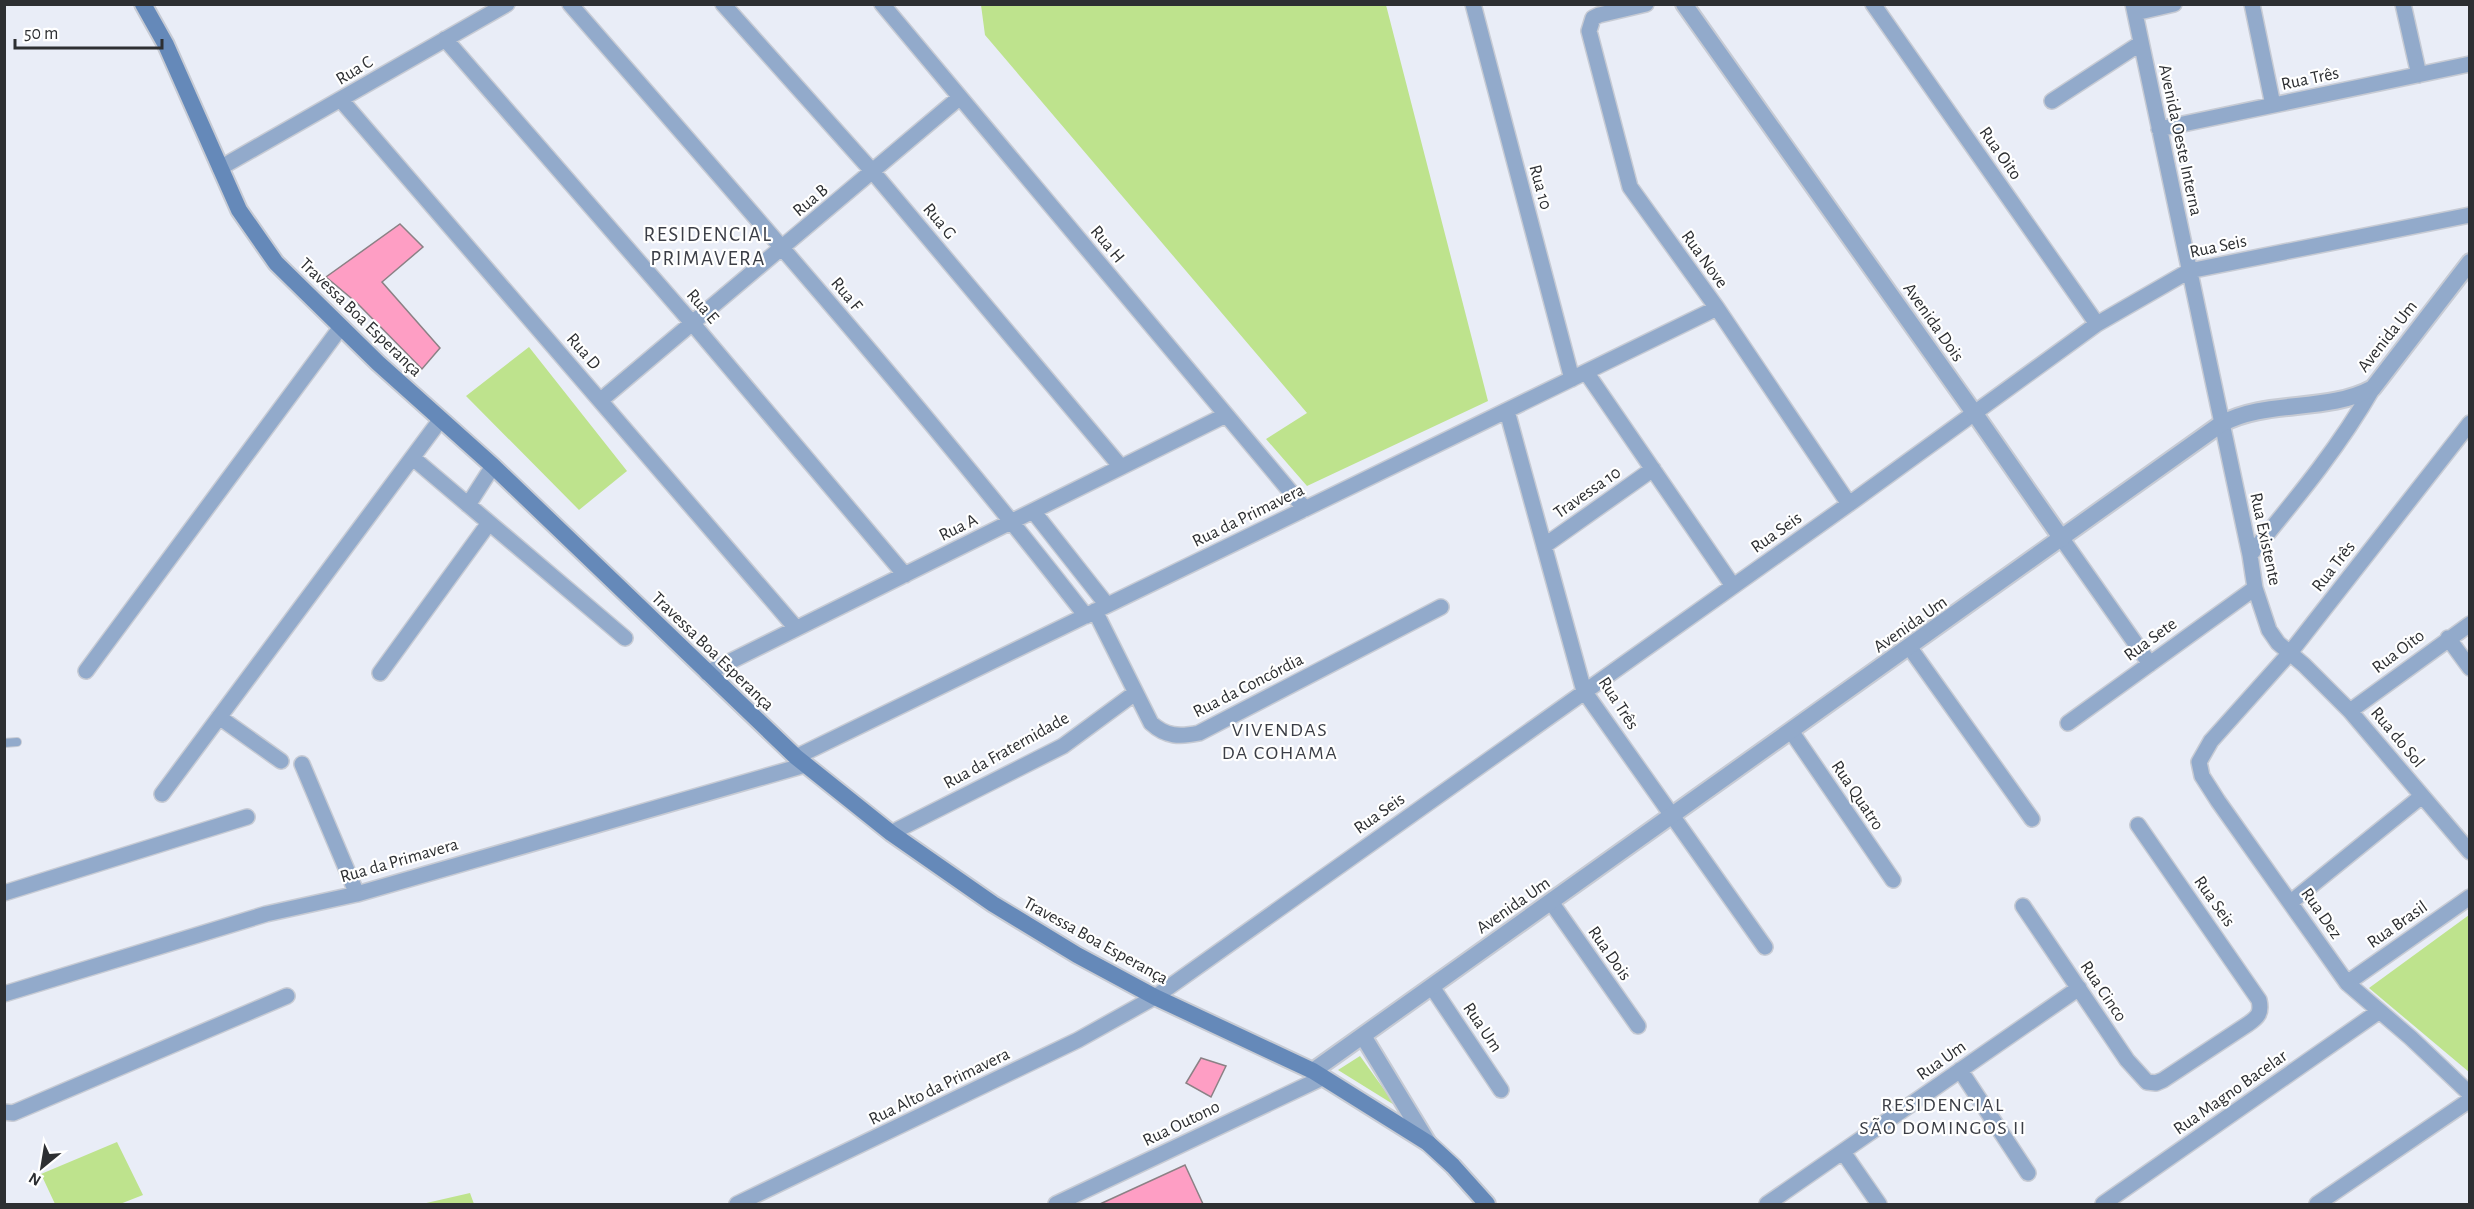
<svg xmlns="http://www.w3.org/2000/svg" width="2474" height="1209" viewBox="0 0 2474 1209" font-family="'Alegreya Sans',sans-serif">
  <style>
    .green { fill: #bee38d }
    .building { fill: #fe9ec4; stroke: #8b8185; stroke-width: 1.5 }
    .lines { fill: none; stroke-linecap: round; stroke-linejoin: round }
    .service-casing { stroke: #c7cbd4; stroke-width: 10 }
    .minor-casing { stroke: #c7cbd4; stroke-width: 18 }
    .tertiary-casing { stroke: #c7cbd4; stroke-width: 20 }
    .secondary-casing { stroke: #c7cbd4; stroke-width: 20 }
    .service { stroke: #92aacb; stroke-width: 8 }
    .minor { stroke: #92aacb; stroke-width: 15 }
    .tertiary { stroke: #92aacb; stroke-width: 16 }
    .secondary { stroke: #6589b9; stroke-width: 16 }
    .labels { text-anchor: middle; stroke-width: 4.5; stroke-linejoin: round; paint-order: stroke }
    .street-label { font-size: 18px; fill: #2d2f32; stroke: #fff }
    .neighbourhood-label { font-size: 20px; letter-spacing: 1.5px; fill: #3b3e46; stroke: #fff }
    .quarter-label { font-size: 21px; letter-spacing: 1.5px; fill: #3b3e46; stroke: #fff }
  </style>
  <rect width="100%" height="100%" fill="#e9edf7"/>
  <path class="green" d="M981 5H1386L1488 401 1307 486 1266 439 1307 413 985 35Z
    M529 347 627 471 579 510 466 396Z
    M2469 915V1072L2369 988Z
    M1360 1056 1396 1106 1338 1070Z
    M117 1142 143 1195 120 1204H55L41 1174Z
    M470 1193 474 1204H422Z"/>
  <path class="building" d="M400 224 423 247 382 282 440 348 422 369 357 303 326 277Z
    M1201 1058 1226 1066 1211 1097 1186 1083Z
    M1185 1165 1203 1204H1100Z"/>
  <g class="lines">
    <defs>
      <path id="service" d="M4 743 17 742"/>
      <path id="minor" d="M570 4C745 205 922 405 1086 616
        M723 4 873 172 1121 467
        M882 4 1305 509
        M1473 4 1572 379
        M1646 4 1599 15 1593 18 1589 31 1630 187 1717 308 1849 504
        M1873 4 2097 324
        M2133 4 2250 555 2255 588 2269 630 2278 643 2304 665 2350 711 2470 852
        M2252 4 2273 105
        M2403 4 2419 75
        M2135 13 2174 4
        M445 39 693 324 905 575
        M341 100 796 628
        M2052 101 2141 43
        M2159 129 2470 64
        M220 168 507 4
        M1586 372 1733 586
        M601 400 959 98
        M1507 411 1584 691 1765 947
        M2470 423 2289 654 2211 741 2199 762 2202 776 2218 801 2347 983 2411 1038 2470 1094
        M413 458 625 638
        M468 505 493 466
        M1033 511 1107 605
        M2062 539 2150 664
        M1544 546 1653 469
        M2250 555C2295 500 2338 449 2373 388
        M1095 611 1151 723C1166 737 1180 737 1199 733L1441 607
        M2448 638 2470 668
        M1910 648 2032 819
        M86 671 341 327
        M380 673 489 523
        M707 673 1226 415
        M2350 711 2470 624
        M219 717 281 761
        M2068 723 2255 588
        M1791 731 1893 880
        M796 757 1717 308
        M302 764 357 894
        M162 794 441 419
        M891 833 1063 746 1135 693
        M4 893 247 817
        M1551 902 1638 1026
        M2291 902 2422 796
        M2023 906 2127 1060 2147 1082 2156 1083 2163 1080 2248 1024C2258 1017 2262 1013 2259 1000L2138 825
        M2347 983 2470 897
        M1432 987 1501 1090
        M4 994 266 914 357 894 805 765
        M1960 1070 2028 1173
        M4 1112 13 1113 287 996
        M1843 1152 1879 1204
        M737 1204 1078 1040 1155 997 1849 504 2097 324 2189 271 2470 215
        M1056 1204 1322 1078
        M1767 1204 2079 988
        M2103 1204 2378 1012
        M2317 1204 2470 1100"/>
      <path id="tertiary" d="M1684 4 1975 414 2062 539
        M1363 1036 1428 1143
        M1313 1071 2221 424C2266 399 2327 413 2373 388L2470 262"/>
      <path id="secondary" d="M143 4 166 45 239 210 276 263 378 363 493 466 796 757 891 833 993 904 1077 955 1155 997 1313 1071 1428 1143 1453 1166 1487 1204"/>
    </defs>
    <use href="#service" class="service-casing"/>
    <use href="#minor" class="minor-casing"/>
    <use href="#tertiary" class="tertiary-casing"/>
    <use href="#secondary" class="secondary-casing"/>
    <use href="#service" class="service"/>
    <use href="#minor" class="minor"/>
    <use href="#tertiary" class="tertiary"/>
    <use href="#secondary" class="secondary"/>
  </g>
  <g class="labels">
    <g class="street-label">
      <text transform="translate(354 70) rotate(-31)" y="6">Rua C</text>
      <text transform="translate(2310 78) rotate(-12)" y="6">Rua Três</text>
      <text transform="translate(2181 140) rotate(78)" y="6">Avenida Oeste Interna</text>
      <text transform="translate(2001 153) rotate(55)" y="6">Rua Oito</text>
      <text transform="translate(1541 187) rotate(75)" y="6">Rua 10</text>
      <text transform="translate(810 200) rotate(-40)" y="6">Rua B</text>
      <text transform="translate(940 221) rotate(50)" y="6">Rua G</text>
      <text transform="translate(1108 244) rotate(50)" y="6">Rua H</text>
      <text transform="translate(2218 246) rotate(-12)" y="6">Rua Seis</text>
      <text transform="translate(1705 259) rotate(54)" y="6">Rua Nove</text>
      <text transform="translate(847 294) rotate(50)" y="6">Rua F</text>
      <text transform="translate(703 306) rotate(49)" y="6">Rua E</text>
      <text transform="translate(361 317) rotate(44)" y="6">Travessa Boa Esperança</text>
      <text transform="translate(1934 322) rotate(55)" y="6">Avenida Dois</text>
      <text transform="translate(2387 336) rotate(-52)" y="6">Avenida Um</text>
      <text transform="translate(584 351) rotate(49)" y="6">Rua D</text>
      <text transform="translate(1587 492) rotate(-35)" y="6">Travessa 10</text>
      <text transform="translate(1248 515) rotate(-26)" y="6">Rua da Primavera</text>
      <text transform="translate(958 527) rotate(-26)" y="6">Rua A</text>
      <text transform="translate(1776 532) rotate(-35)" y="6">Rua Seis</text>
      <text transform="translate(2266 539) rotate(78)" y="6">Rua Existente</text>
      <text transform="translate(2333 566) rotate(-52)" y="6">Rua Três</text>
      <text transform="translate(1910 624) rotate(-35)" y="6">Avenida Um</text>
      <text transform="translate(2150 639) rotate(-36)" y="6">Rua Sete</text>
      <text transform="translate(713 651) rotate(44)" y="6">Travessa Boa Esperança</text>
      <text transform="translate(2398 651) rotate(-37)" y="6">Rua Oito</text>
      <text transform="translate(1248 685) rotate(-27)" y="6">Rua da Concórdia</text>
      <text transform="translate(1619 703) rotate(57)" y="6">Rua Três</text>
      <text transform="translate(2398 737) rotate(50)" y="6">Rua do Sol</text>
      <text transform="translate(1006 750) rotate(-29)" y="6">Rua da Fraternidade</text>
      <text transform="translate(1858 795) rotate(56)" y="6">Rua Quatro</text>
      <text transform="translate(1379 813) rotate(-35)" y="6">Rua Seis</text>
      <text transform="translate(399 860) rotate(-16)" y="6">Rua da Primavera</text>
      <text transform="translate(2215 901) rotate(55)" y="6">Rua Seis</text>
      <text transform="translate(1513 905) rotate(-35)" y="6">Avenida Um</text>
      <text transform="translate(2322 913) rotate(55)" y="6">Rua Dez</text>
      <text transform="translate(2397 924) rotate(-35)" y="6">Rua Brasil</text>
      <text transform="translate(1096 940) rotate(29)" y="6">Travessa Boa Esperança</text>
      <text transform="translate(1610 953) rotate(55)" y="6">Rua Dois</text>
      <text transform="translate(2104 991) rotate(56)" y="6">Rua Cinco</text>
      <text transform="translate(1483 1027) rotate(56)" y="6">Rua Um</text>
      <text transform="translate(1941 1060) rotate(-35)" y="6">Rua Um</text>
      <text transform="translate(939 1086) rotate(-26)" y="6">Rua Alto da Primavera</text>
      <text transform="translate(2230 1092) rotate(-35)" y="6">Rua Magno Bacelar</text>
      <text transform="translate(1181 1123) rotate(-26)" y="6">Rua Outono</text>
    </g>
    <g class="neighbourhood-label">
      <text x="1280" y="736">VIVENDAS<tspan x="1280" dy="23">DA COHAMA</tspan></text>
      <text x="1943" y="1111">RESIDENCIAL<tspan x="1943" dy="23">SÃO DOMINGOS II</tspan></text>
    </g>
    <g class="quarter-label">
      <text x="708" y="241">RESIDENCIAL<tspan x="708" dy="24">PRIMAVERA</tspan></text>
    </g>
  </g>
  <rect width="2474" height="1209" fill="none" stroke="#2d2f32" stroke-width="12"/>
  <g transform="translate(42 1167) rotate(210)" stroke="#ffffff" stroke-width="4.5" paint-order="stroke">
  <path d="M0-4.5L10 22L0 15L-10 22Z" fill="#2d2f32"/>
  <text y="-9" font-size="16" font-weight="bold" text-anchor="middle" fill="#2d2f32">N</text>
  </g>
  <path d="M15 39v9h147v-9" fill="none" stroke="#2d2f32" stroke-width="3"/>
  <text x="24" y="39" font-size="18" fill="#2d2f32" stroke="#ffffff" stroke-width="4.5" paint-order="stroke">50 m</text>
</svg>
